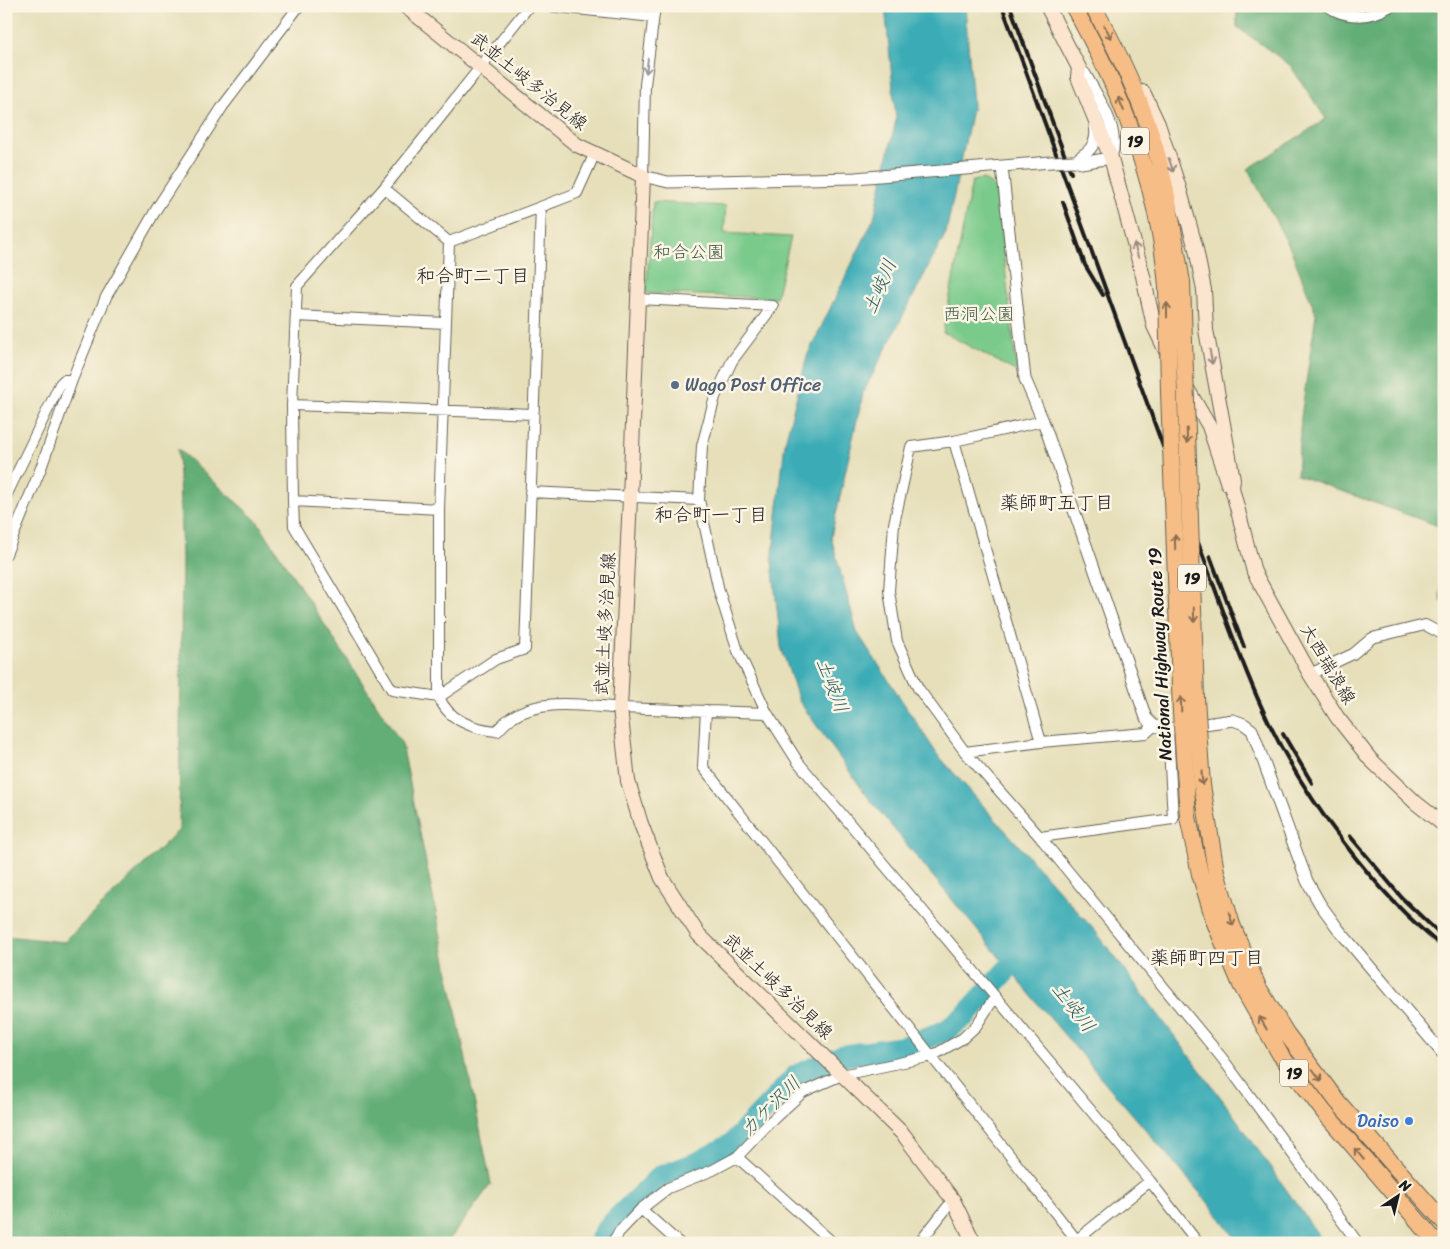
<svg xmlns="http://www.w3.org/2000/svg" width="1450" height="1249" viewBox="0 0 1450 1249" font-family="Sriracha,'Klee One',sans-serif">
  <style>
    .green { fill: #7aca8b; stroke: #4b7354 }
    .forest { fill: #63ae77; stroke: #40654a }
    .water { fill: #3bacb6; stroke: #2c6469 }
    .lines { fill: none; stroke-linecap: round; stroke-linejoin: round }
    .river { stroke: #3bacb6; stroke-width: 22 }
    .minor-casing { stroke: #636053; stroke-width: 12 }
    .tertiary-casing { stroke: #636053; stroke-width: 13 }
    .secondary-casing { stroke: #636053; stroke-width: 16 }
    .trunk-casing { stroke: #636053; stroke-width: 18 }
    .minor { stroke: #fff; stroke-width: 10 }
    .tertiary { stroke: #fff; stroke-width: 11 }
    .secondary { stroke: #fbe5cf; stroke-width: 14 }
    .trunk { stroke: #f6be86; stroke-width: 16 }
    .rail { stroke: #1c1c1c; stroke-width: 4 }
    .tertiary-bridge-casing { stroke: #636053; stroke-width: 13; stroke-linecap: butt }
    .trunk-bridge-casing { stroke: #636053; stroke-width: 18; stroke-linecap: butt }
    .tertiary-bridge { stroke: #fff; stroke-width: 11 }
    .trunk-bridge { stroke: #f6be86; stroke-width: 16 }
    .oneway { stroke: #896d51 }
    .oneway2 { stroke: #999 }
    .oneway3 { stroke: #978b7e }
    .service-dot { fill: #5c6f8a; stroke: #fcf5e5; stroke-width: 2 }
    .shop-dot { fill: #3f7fe0; stroke: #fcf5e5; stroke-width: 2 }
    .labels { text-anchor: middle; stroke-width: 5; stroke-linejoin: round; paint-order: stroke }
    .shield { fill: #fcf5e5; stroke: #5f5d58; stroke-width: 1 }
    .shield-label { font-size: 16px; font-weight: bold; fill: #1c1c1c }
    .street-label { font-size: 18px; fill: #1c1c1c; stroke: #fcf5e5 }
    .park-label { font-size: 18px; fill: #3d5943; stroke: #fcf5e5 }
    .service-label { font-size: 18px; fill: #4e5e75; stroke: #fcf5e5; text-anchor: start }
    .shop-label { font-size: 18px; fill: #366cbe; stroke: #fcf5e5; text-anchor: end }
    .neighbourhood-label { font-size: 19px; fill: #1c1c1c; stroke: #fcf5e5 }
    .water-label { font-size: 19px; font-style: italic; fill: #2a5d61; stroke: #fcf5e5 }
  </style>
  <rect width="100%" height="100%" fill="#fcf5e5"/>
  <filter id="ink" filterUnits="userSpaceOnUse"><feTurbulence type="fractalNoise" baseFrequency=".02" numOctaves="2"/><feDisplacementMap in="SourceGraphic" scale="10" xChannelSelector="R" yChannelSelector="G"/><feConvolveMatrix kernelMatrix="1 2 1 2 8 2 1 2 1" color-interpolation-filters="sRGB"/></filter>
  <filter id="wash" filterUnits="userSpaceOnUse"><feTurbulence type="fractalNoise" baseFrequency=".0096" numOctaves="4" result="noise"/><feDisplacementMap in="SourceGraphic" scale="20" xChannelSelector="R" yChannelSelector="G"/><feGaussianBlur stdDeviation="1.12" result="paint"/><feColorMatrix in="noise" values="0 0 0 0 0 0 0 0 0 0 0 0 0 0 0 0 0 1.4 0 .05"/><feComposite in="paint" operator="in"/></filter>
  <g filter="url(#wash)">
    <rect width="100%" height="100%" fill="#e6dfba"/>
    <path class="green" d="M983 179 996 188 1017 372 943 332 972 181Z
      M653 202 726 206 724 233 791 237 776 298 646 293Z"/>
    <path class="forest" d="M1237 6H1444V528L1297 475 1301 417 1316 314 1291 250 1248 169 1326 119 1290 65 1237 27Z
      M178 449 258 522 402 744 491 1184 447 1243H6V936L64 942 179 830 182 557Z
      M1444 532V604L1440 599Z"/>
    <path class="water" d="M885 6H965L973 105 946 233 863 393 831 537 857 632 937 754 1096 932 1225 1103 1324 1243H1239L1211 1206 1038 1004 870 800 799 701 781 647 772 561 785 442 807 356 874 218 896 120Z"/>
    <g class="lines">
      <path class="river" d="M599 1243 607 1228 659 1177 699 1162 732 1144 797 1075 841 1056 903 1047 947 1030 965 1016 1027 948"/>
    </g>
  </g>
  <g filter="url(#ink)">
    <g class="lines">
      <defs>
        <path id="minor" d="M548 6 653 17
          M1327 6C1347 20 1371 18 1391 6
          M643 176 645 85 655 6
          M384 188 449 242
          M449 242 439 509V697C448 720 473 729 497 731
          M449 242 577 193 595 153
          M638 299 773 306 732 361 715 397 702 446 699 500 719 591 738 651 767 713 798 762 1150 1181 1198 1243
          M296 316 446 323
          M292 405 533 414
          M1043 421 954 441 911 447 894 524 889 591 897 641 918 688 965 752 1040 837 1222 1058 1358 1243
          M954 441 1041 742
          M530 492 699 500
          M6 496 60 384 64 380H72
          M293 501 294 526 392 690 439 697 496 659 525 649 541 207
          M439 509 293 501 292 405 297 286 384 188 529 6
          M6 554 41 468 72 380 106 297 157 208 223 106 299 6
          M1310 674 1353 654 1372 638 1425 625 1444 635
          M620 708 767 713
          M706 710 703 767 1079 1243
          M965 752 1041 742 1146 733 1154 726
          M1040 837 1173 819 1168 729
          M737 1157 833 1243
          M641 1209 679 1243
          M612 1243 619 1232 641 1209 668 1188 713 1170 737 1157 770 1122 803 1092 842 1075 932 1056 963 1038 976 1026 995 997
          M919 1243 953 1200
          M1070 1243 1078 1239 1150 1181"/>
        <path id="tertiary" d="M1073 161H1077L1081 163 1111 158C1121 128 1098 99 1085 74L1079 68
          M1077 161C1080 156 1082 156 1086 153 1095 146 1097 136 1095 126
          M1002 167 1025 379 1043 421 1146 718 1154 726 1168 729 1233 720 1244 724 1252 730 1307 881 1320 904 1339 930 1444 1055
          M643 176 668 182 855 178 1051 162
          M497 731C501 727 506 721 511 718 542 697 585 706 620 708"/>
        <path id="secondary" d="M405 6 577 145 643 176 630 498 620 708 628 781 641 824 662 878 698 934 903 1134 953 1200 974 1243
          M1047 6 1079 68 1078 77 1111 158 1143 276 1154 326 1167 353
          M1143 92 1158 124 1179 188 1196 249 1204 290 1206 330 1233 479 1232 488 1254 572 1310 674 1337 717 1370 759 1416 803 1444 825
          M1185 385 1209 426 1228 484"/>
        <path id="trunk" d="M1073 6C1122 92 1159 187 1167 286
          M1093 6C1113 42 1130 76 1144 114 1165 168 1172 226 1182 282
          M1216 872 1232 925 1258 987 1286 1033 1337 1101 1444 1222
          M1200 874 1215 923 1241 985 1280 1054 1324 1112 1437 1243"/>
      </defs>
      <use href="#minor" class="minor-casing"/>
      <use href="#tertiary" class="tertiary-casing"/>
      <use href="#secondary" class="secondary-casing"/>
      <use href="#trunk" class="trunk-casing"/>
      <use href="#minor" class="minor"/>
      <use href="#tertiary" class="tertiary"/>
      <use href="#secondary" class="secondary"/>
      <use href="#trunk" class="trunk"/>
      <path class="rail" d="M1002 6 1222 608C1236 646 1250 684 1268 721 1305 799 1376 894 1444 948
        M1010 6 1071 173
        M1063 202 1085 265 1103 295
        M1210 556 1244 647
        M1283 734 1312 783
        M1350 836 1402 898 1444 938"/>
      <defs>
        <path id="tertiary-bridge" d="M1051 162 1073 161"/>
        <path id="trunk-bridge" d="M1182 282 1196 698 1202 785 1216 872
          M1167 286 1169 392 1181 712 1188 817 1200 874"/>
      </defs>
      <use href="#tertiary-bridge" class="tertiary-bridge-casing"/>
      <use href="#trunk-bridge" class="trunk-bridge-casing"/>
      <use href="#tertiary-bridge" class="tertiary-bridge"/>
      <use href="#trunk-bridge" class="trunk-bridge"/>
    </g>
    <defs><path id="oneway-shaft" d="M-6 0H5M1.5-3L5.5 0L1.5 3" fill="none" stroke-width="1.6" stroke-linecap="round" stroke-linejoin="round" transform="scale(1.25)"/></defs>
    <g class="oneway">
      <use href="#oneway-shaft" transform="translate(1108 32) rotate(61)"/>
      <use href="#oneway-shaft" transform="translate(1121 104) rotate(-113)"/>
      <use href="#oneway-shaft" transform="translate(1167 310) rotate(-90)"/>
      <use href="#oneway-shaft" transform="translate(1187 436) rotate(88)"/>
      <use href="#oneway-shaft" transform="translate(1175 542) rotate(-92)"/>
      <use href="#oneway-shaft" transform="translate(1194 615) rotate(88)"/>
      <use href="#oneway-shaft" transform="translate(1181 704) rotate(-92)"/>
      <use href="#oneway-shaft" transform="translate(1202 778) rotate(86)"/>
      <use href="#oneway-shaft" transform="translate(1231 919) rotate(72)"/>
      <use href="#oneway-shaft" transform="translate(1263 1023) rotate(-120)"/>
      <use href="#oneway-shaft" transform="translate(1317 1075) rotate(53)"/>
      <use href="#oneway-shaft" transform="translate(1359 1154) rotate(-130)"/>
    </g>
    <use class="oneway2" href="#oneway-shaft" transform="translate(647 66) rotate(97)"/>
    <g class="oneway3">
      <use href="#oneway-shaft" transform="translate(1171 165) rotate(71)"/>
      <use href="#oneway-shaft" transform="translate(1136 250) rotate(-106)"/>
      <use href="#oneway-shaft" transform="translate(1211 357) rotate(80)"/>
    </g>
  </g>
  <circle class="service-dot" cx="675" cy="385" r="5"/>
  <circle class="shop-dot" cx="1409" cy="1121" r="5"/>
  <g class="labels">
    <g class="shield">
      <rect x="1121" y="127.5" width="28" height="27" rx="4"/>
      <rect x="1178" y="564.5" width="28" height="27" rx="4"/>
      <rect x="1280" y="1059.5" width="28" height="27" rx="4"/>
    </g>
    <g class="shield-label">
      <text x="1135" y="147">19</text>
      <text x="1192" y="584">19</text>
      <text x="1294" y="1079">19</text>
    </g>
    <g class="street-label">
      <text transform="translate(529 81) rotate(39)" y="6">武並土岐多治見線</text>
      <text transform="translate(605 624) rotate(-87)" y="6">武並土岐多治見線</text>
      <text transform="translate(1160 654) rotate(-93)" y="6">National Highway Route 19</text>
      <text transform="translate(1328 664) rotate(59)" y="6">大西瑞浪線</text>
      <text transform="translate(778 986) rotate(44)" y="6">武並土岐多治見線</text>
    </g>
    <g class="park-label">
      <text x="689" y="258">和合公園</text>
      <text x="979" y="320">西洞公園</text>
    </g>
    <g class="service-label">
      <text x="685" y="391">Wago Post Office</text>
    </g>
    <g class="shop-label">
      <text x="1399" y="1127">Daiso</text>
    </g>
    <g class="neighbourhood-label">
      <text x="473" y="282">和合町二丁目</text>
      <text x="1057" y="509">薬師町五丁目</text>
      <text x="711" y="521">和合町一丁目</text>
      <text x="1207" y="964">薬師町四丁目</text>
    </g>
    <g class="water-label">
      <text transform="translate(879 286) rotate(-67)" y="7">土岐川</text>
      <text transform="translate(833 685) rotate(69)" y="7">土岐川</text>
      <text transform="translate(1074 1007) rotate(52)" y="7">土岐川</text>
      <text transform="translate(770 1106) rotate(-45)" y="7">カケ沢川</text>
    </g>
  </g>
  <rect width="1450" height="1249" fill="none" stroke="#fcf5e5" stroke-width="25"/>
  <g transform="translate(1398 1196) rotate(35)" stroke="#fcf5e5" stroke-width="4" paint-order="stroke">
  <path d="M0-4L9 19L0 12L-9 19Z" fill="#1c1c1c"/>
  <text y="-8" font-size="14" font-weight="bold" text-anchor="middle" fill="#1c1c1c">N</text>
  </g>
</svg>
